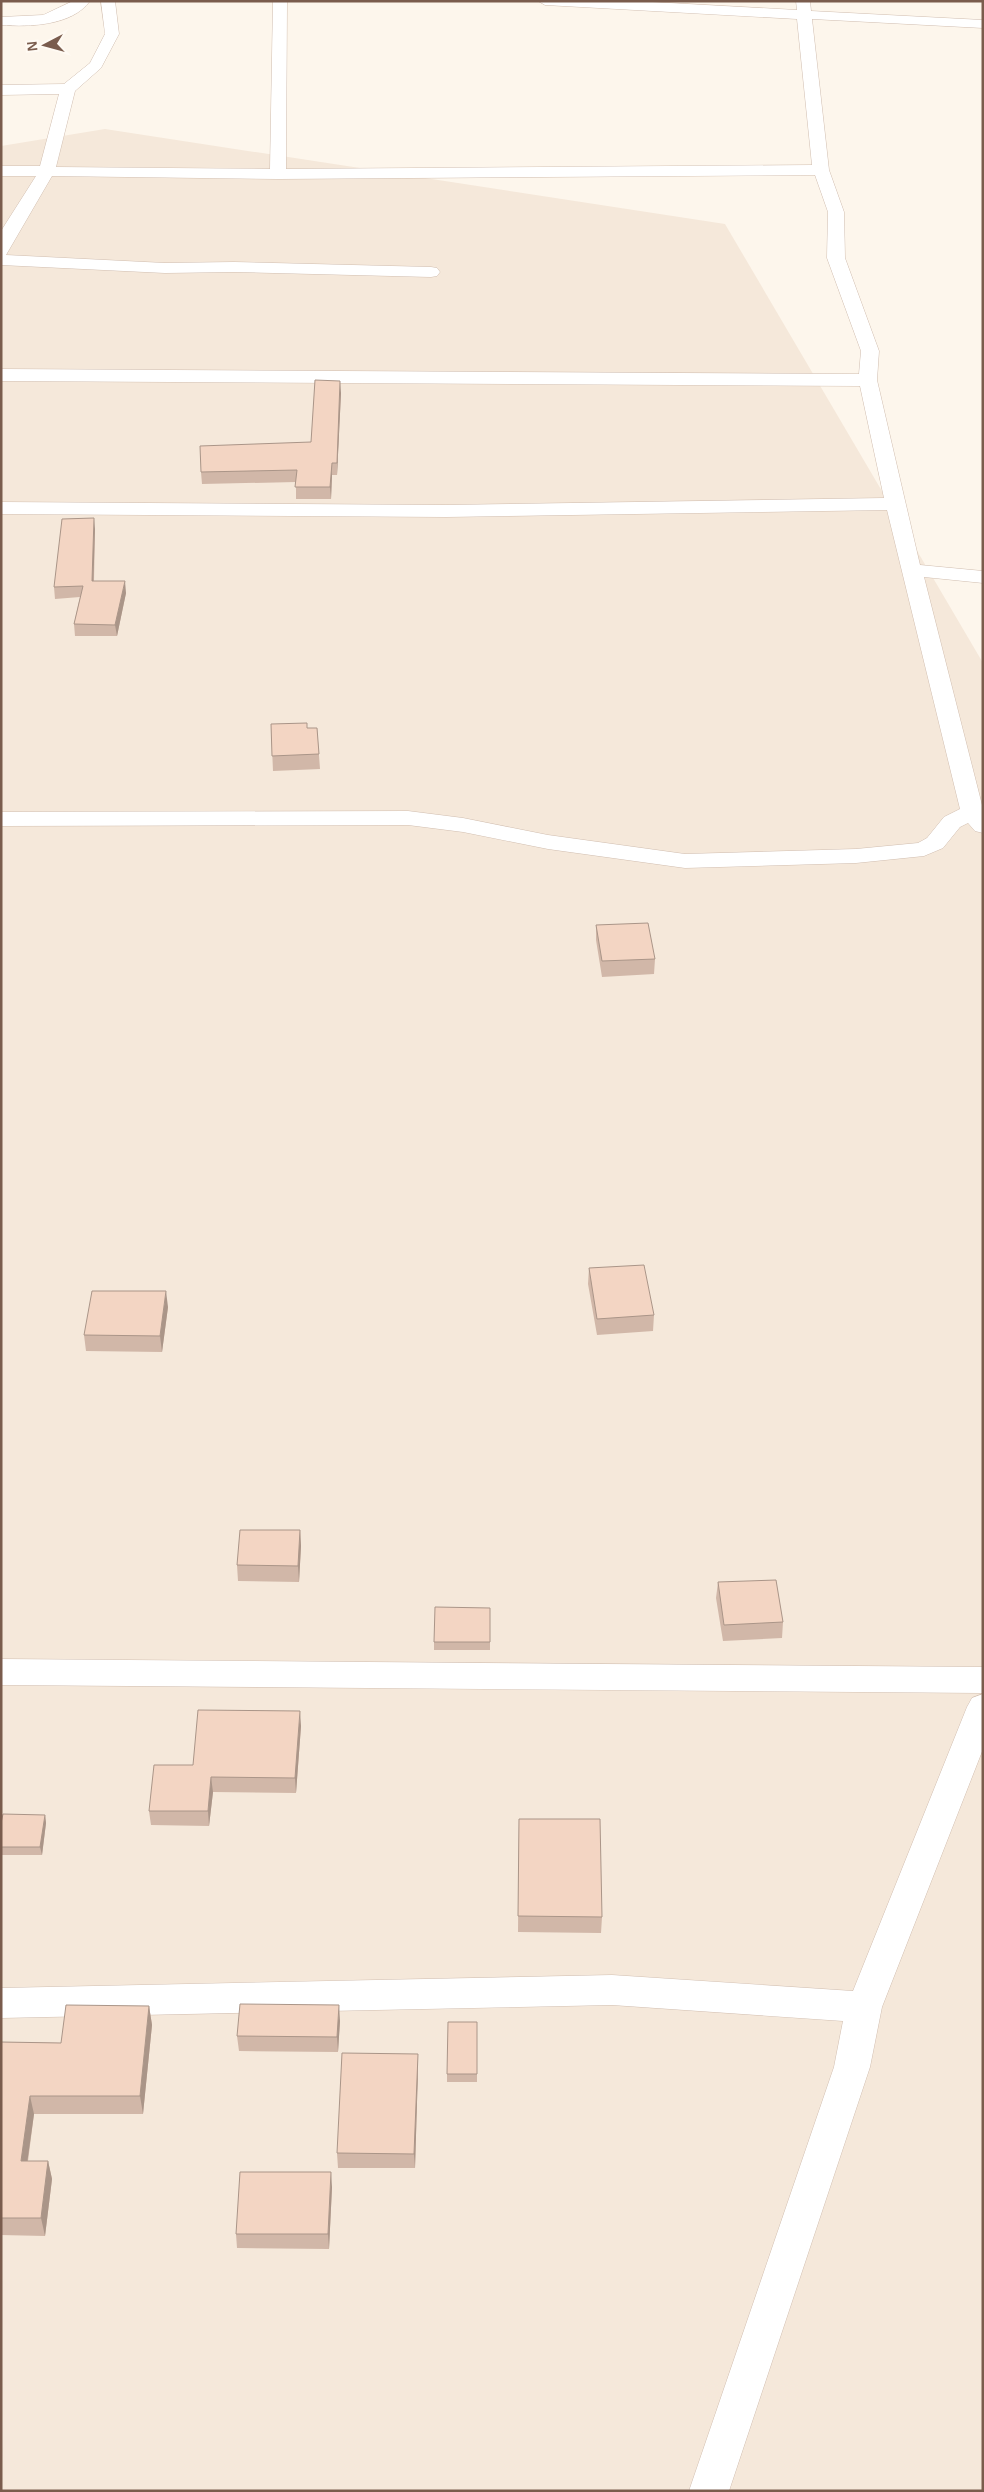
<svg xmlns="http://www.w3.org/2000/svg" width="984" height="2492" viewBox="0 0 984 2492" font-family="Helvetica,sans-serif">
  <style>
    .residential { fill: #f5e8da }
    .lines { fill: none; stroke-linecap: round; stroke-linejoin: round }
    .minor-casing { stroke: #d1beb0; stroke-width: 1 }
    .minor { fill: #fff; fill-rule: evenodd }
    .wall { fill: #d1b7a8 }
    .shaded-wall { fill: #aa9588 }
    .building { fill: #f3d5c3; stroke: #aa9588 }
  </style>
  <rect width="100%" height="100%" fill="#fdf6ec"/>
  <path class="residential" d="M105 129 725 224 983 663V2491H1V146Z"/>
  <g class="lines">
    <defs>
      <path id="minor" d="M73 1H90C72 26 29 27 1 25V17L43 15Z
        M101 1H115L119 34 101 68 75 91 56 167 270 169 273 1H287L286 169 812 165 797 19 545 5 538 1H634L797 10 796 1H810L811 11 983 20V28L812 19 829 170 844 212 845 258 879 351 877 380 920 565 983 571V583L924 577 983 809V833L975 831 968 823 960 827 943 848 924 856 856 863 685 868 548 849 463 832 408 825 1 826V812L408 811 463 818 548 835 685 854 856 849 918 843 927 838 944 817 960 809 887 510 446 517 1 514V502L446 505 884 498 860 386 1 381V369L859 374 861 351 827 258 828 212 815 175 278 179 52 176 6 255 165 263 234 262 431 267 437 268 440 272 437 276 431 277 234 272 165 273 1 265V231L36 176H1V166H40L59 94 1 95V85L64 84 90 63 105 34Z
        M1 1659 983 1667V1693L1 1685Z
        M983 1694V1749L882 2007 870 2067 729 2491H689L834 2067 843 2021 612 2005 1 2018V1988L612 1975 853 1991 967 1707 972 1698Z"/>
    </defs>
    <use href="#minor" class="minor-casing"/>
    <use href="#minor" class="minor"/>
  </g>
  <path class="wall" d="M341 393 337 475H332L331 499H296V482L202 484 201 472 311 442Z
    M95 529 94 581 126 593 117 636H75L74 624 80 597 55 599 54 587Z
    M271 724 308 728H317L320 769 273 771Z
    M596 925 655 959 654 974 602 977 596 940Z
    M589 1268 654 1315 653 1331 597 1335 588 1284Z
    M168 1307 162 1352 86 1351 84 1335Z
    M300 1530 301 1546 299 1582 238 1581 237 1565Z
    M718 1582 783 1622 782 1638 723 1641 716 1598Z
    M490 1608V1650H434V1642Z
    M301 1726 296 1793 213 1792 209 1826 151 1825 149 1811 193 1765Z
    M45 1815 46 1823 42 1855H1V1823Z
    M519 1819 602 1917 601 1933 518 1932Z
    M149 2006 152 2025 143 2114H34L28 2161H48L52 2179 45 2236 1 2235V2042L61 2043Z
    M340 2021 338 2052 239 2051 237 2036Z
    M477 2022V2082H447V2074Z
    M418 2069 415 2168H338L337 2153Z
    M332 2187 329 2249 237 2248 236 2234Z"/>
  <path class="shaded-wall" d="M340 381 341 393 337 475V463Z
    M332 463V475L331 499 330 487Z
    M94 518 95 529 93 592 92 581Z
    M125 581 126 593 117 636 115 625Z
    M166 1291 168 1307 162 1352 160 1336Z
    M300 1530 301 1546 299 1582 298 1566Z
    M300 1711 301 1726 296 1793 295 1778Z
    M211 1777 213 1792 209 1826 208 1811Z
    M45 1815 46 1823 42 1855 40 1847Z
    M339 2005 340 2021 338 2052 337 2037Z
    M149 2006 152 2025 143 2114 140 2096Z
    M418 2054V2069L415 2168 414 2154Z
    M30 2096 34 2114 25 2178 21 2161Z
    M48 2161 52 2179 45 2236 41 2218Z
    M331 2172 332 2187 329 2249 328 2234Z"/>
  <path class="building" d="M315 380 340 381 337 463H332L330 487H295L297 470 201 472 200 446 311 442Z
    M94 518 92 581H125L115 625 74 624 83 586 54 587 62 519Z
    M307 723V728H317L319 754 272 756 271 724Z
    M648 923 655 959 602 961 596 925Z
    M644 1265 654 1315 597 1319 589 1268Z
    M92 1291H166L160 1336 84 1335Z
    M240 1530H300L298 1566 237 1565Z
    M776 1580 783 1622 724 1625 718 1582Z
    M435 1607 490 1608V1642H434Z
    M198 1710 300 1711 295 1778 211 1777 208 1811H149L154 1765H193Z
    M3 1814 45 1815 40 1847H1V1823Z
    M519 1819H600L602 1917 518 1916Z
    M240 2004 339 2005 337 2037 237 2036Z
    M66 2005 149 2006 140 2096H30L21 2161H48L41 2218H1V2042L61 2043Z
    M448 2022H477V2074H447Z
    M342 2053 418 2054 414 2154 337 2153Z
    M240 2172H331L328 2234H236Z"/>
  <rect width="984" height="2492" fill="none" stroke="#7a5c4d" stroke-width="5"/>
  <g transform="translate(45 45) rotate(264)" stroke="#fffaf3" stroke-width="4" paint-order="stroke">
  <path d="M0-4L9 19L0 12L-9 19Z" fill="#7a5c4d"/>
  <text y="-8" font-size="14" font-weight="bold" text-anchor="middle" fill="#7a5c4d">N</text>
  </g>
</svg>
